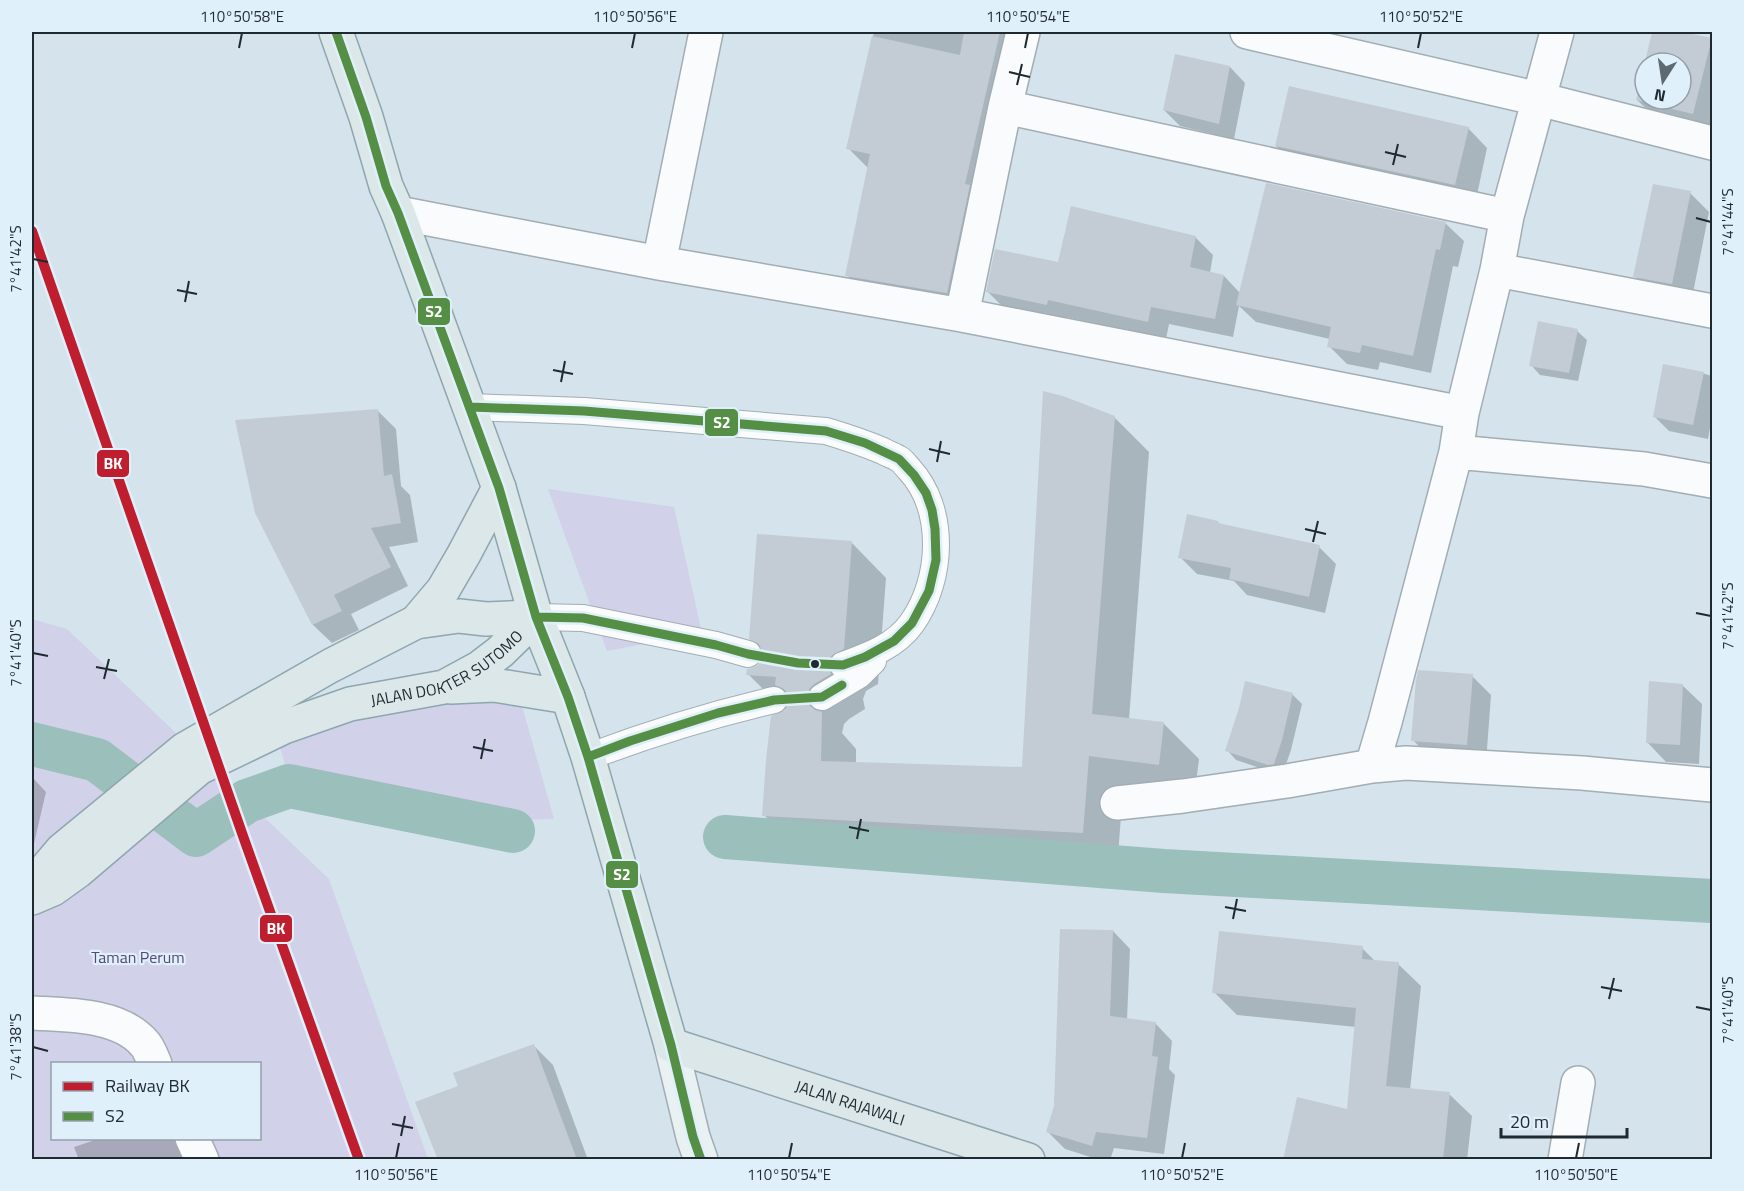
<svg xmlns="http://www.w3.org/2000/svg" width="1744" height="1191" viewBox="0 0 1744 1191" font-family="'Titillium Web',sans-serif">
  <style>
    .green { fill: #d1d2e9; fill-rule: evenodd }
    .shadow { fill: #0003 }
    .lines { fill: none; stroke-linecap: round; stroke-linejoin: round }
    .canal { stroke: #9bbfbb; stroke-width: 44 }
    .building { fill: #c3ccd5; fill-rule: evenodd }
    .lane-casing { stroke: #a2adb4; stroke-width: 28 }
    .street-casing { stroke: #a2adb4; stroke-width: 36 }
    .secondary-casing { stroke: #a2adb4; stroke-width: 36 }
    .primary-casing { stroke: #8ea6ae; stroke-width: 36 }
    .lane { stroke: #f9fbfc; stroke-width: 26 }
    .street { stroke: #f9fbfc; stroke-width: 33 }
    .secondary { stroke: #e9f1f3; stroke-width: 33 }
    .primary { stroke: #dbe7e9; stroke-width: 33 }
    .bus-1-casing { stroke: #e0f0fb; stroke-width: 14 }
    .bus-1 { stroke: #548f45; stroke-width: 9 }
    .rail-1-casing { stroke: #e0f0fb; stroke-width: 15 }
    .rail-1 { stroke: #be1e2d; stroke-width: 10 }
    .ticks { fill: none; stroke: #1f2930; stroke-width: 2 }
    .bus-dot { fill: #1f2930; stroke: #e0f0fb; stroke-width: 2 }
    .labels { text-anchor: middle; stroke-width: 4.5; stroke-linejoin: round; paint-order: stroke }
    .street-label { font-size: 16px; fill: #1f2930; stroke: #e0f0fb }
    .park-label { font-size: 16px; fill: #584879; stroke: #e0f0fb }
    .line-badge { stroke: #e0f0fb; stroke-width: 2 }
    .badge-label { font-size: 16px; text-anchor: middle; font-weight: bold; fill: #fff }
    .neatline { fill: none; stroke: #1f2930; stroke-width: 2 }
    .ticks-label { font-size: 15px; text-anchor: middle; fill: #1f2930 }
  </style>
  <rect width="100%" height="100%" fill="#d4e3ec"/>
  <path class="green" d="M548 489 674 507 702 633 607 651Z
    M32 619 67 629 329 879 428 1159H32ZM52 1064H260V1138H52Z
    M466 697 522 706 554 819 505 820 390 798 288 774 277 738 340 719Z"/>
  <path class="shadow" d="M874 32H1032L969 315 869 298 847 275 869 169 848 148Z
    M1654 32H1676L1712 41V131L1657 119 1637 100 1645 68V99H1681V63H1646Z
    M1230 67 1245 83 1234 139 1180 126 1164 110Z
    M1468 128 1487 148 1475 204 1296 165 1276 146Z
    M1690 193 1709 212 1691 303 1654 296 1635 276Z
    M1445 223 1464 241 1458 267 1453 266 1431 373 1380 362 1378 370 1347 364 1329 346 1330 339 1256 322 1239 306 1233 337 1169 324 1166 339 1066 317 1065 322 1006 310 988 292 1059 264 1195 237 1213 255 1210 273 1224 276 1240 293Z
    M1577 331 1587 340 1578 381 1540 375 1531 365Z
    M1695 371 1712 376V429L1710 428 1708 439 1669 431 1654 416Z
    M378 411 396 429 401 486 410 495 418 542 389 547 408 586 351 614 359 630 332 643 313 625Z
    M1114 417 1149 452 1129 720 1164 724 1199 759 1194 800 1123 791 1117 868 799 850 764 815 790 710 783 709 748 674 759 666 764 658V651L751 638 851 542 886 578 878 684 866 691 863 699 865 709 849 719 844 724 842 733 856 749V764L1023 768Z
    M1218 522 1220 525 1319 547 1336 564 1325 613 1247 595 1234 581 1197 574 1180 557Z
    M1472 676 1491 695 1486 763 1432 760 1413 740Z
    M1682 685 1702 704 1699 764 1666 762 1647 742Z
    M1292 694 1302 704 1291 750 1283 773 1278 774 1236 760 1227 750Z
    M32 777 46 792 32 852Z
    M1712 834V870L1711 869Z
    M1113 931 1130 949 1127 1020 1155 1023 1172 1041 1169 1069 1175 1075 1164 1154 1114 1148 1110 1160H1100L1065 1149 1048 1132Z
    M1362 948 1376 962 1398 964 1421 986 1410 1090 1449 1094 1472 1116 1467 1160H1285L1348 1110 1356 1027 1237 1015 1214 992Z
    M534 1046 553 1065 588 1160H440L460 1087Z
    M101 1138H184L195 1160H79L74 1147Z"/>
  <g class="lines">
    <path class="canal" d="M32 744 97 760 196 835 247 801 289 786 513 831
      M725 837 1164 871 1712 901"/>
  </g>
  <path class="building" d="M964 32H1000L965 184 970 185 947 293 845 276 870 154 846 149 872 36 960 55Z
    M1652 32H1683L1712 38 1693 114 1636 100ZM1645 63H1681V99H1645Z
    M1175 54 1230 66 1219 124 1163 110Z
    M1289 86 1469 127 1455 185 1275 146Z
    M1266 183 1446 222 1440 250 1436 249 1413 356 1362 345 1360 353 1327 347 1331 327 1236 305Z
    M1653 184 1691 191 1672 284 1633 277Z
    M1071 206 1196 236 1190 267 1224 275 1215 319 1151 307 1148 322 1048 300 1047 305 986 292 995 249 1058 262Z
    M1538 321 1578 329 1569 373 1529 366Z
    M1663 364 1704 372 1693 425 1653 417Z
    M1043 391 1063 396 1115 416 1092 714 1164 722 1159 765 1089 756 1083 833 762 816 766 760 771 716 785 710 788 704 789 697 784 689 775 685 776 677 746 675 747 669 752 668 758 665 763 657 762 650 759 644 749 639 757 534 852 541 844 649 831 656 828 663 829 670 831 674 814 684 809 689 807 697 809 705 815 710 822 712 821 761 1022 767Z
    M378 409 384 476 392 474 401 523 371 528 391 567 334 595 342 611 312 625 255 513 235 420Z
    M1187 514 1218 521V523L1320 545 1309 597 1229 579 1231 568 1178 558Z
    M1418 670 1473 674 1467 745 1411 741 1416 680Z
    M1245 681 1293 693 1282 740 1274 764 1268 765 1225 751 1239 708Z
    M1649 681 1683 684 1680 745 1646 743Z
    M1060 929 1113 930 1110 1016 1156 1022 1152 1056 1158 1057 1147 1138 1096 1132 1092 1146 1046 1132 1054 1106Z
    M1219 931 1363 946 1362 959 1399 962 1386 1086 1450 1092 1443 1160H1283L1297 1097 1347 1109 1356 1008 1212 993Z
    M534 1044 577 1160H438L415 1102 458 1086 453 1073Z"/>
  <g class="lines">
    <defs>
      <path id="lane" d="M470 407 584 411 826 431C846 437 864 443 883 451 888 454 895 456 899 459 903 461 906 466 909 469 946 509 943 579 912 623 896 646 868 656 843 665
        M536 617 583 618 716 645 748 654
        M822 697 859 675 873 661
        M588 757C649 734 710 715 774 700"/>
      <path id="street" d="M1247 32 1539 99 1712 143
        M1005 107 1507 216
        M398 213 659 263 962 315 1462 413
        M659 263 706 32
        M1497 270 1712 311
        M962 315 1005 107 1023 32
        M1456 452 1644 469 1712 481
        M1372 766 1385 722 1456 452 1462 413 1497 270 1507 216 1557 32
        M1117 803 1183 796 1287 781 1372 766 1406 763 1582 773 1712 785
        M32 1013C67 1015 119 1014 144 1043 149 1048 152 1057 155 1064
        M192 1138 202 1160
        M1565 1160 1578 1083"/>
      <path id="secondary" d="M671 1045 693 1137 701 1160"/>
      <g id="primary">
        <path id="s1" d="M336 32 366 117 386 186 398 213 499 488 536 617 568 697 588 757 671 1045 1028 1160"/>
        <path d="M416 622 443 590 464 554 499 488"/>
        <path d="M451 687 494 685 568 697"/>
        <path d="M32 888 40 876 62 850 185 749 330 666 416 622 459 616 486 619 536 617"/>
        <path id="s2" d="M32 898 53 889 78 871 199 768 284 727 350 704 444 687 479 668 500 652 536 617"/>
      </g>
    </defs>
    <use href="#lane" class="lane-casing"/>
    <use href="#street" class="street-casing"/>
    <use href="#secondary" class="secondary-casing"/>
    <use href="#primary" class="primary-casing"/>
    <use href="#lane" class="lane"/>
    <use href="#street" class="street"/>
    <use href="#secondary" class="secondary"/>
    <use href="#primary" class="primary"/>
    <defs>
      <path id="bus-1" d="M336 32 366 117 386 186 398 213 499 488 536 617 568 697 588 757 671 1045 693 1137 701 1160
        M470 407 584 411 826 431 865 443 899 459 914 475 926 493 932 510 935 529 936 560 929 591 912 623 894 641 865 657 843 665 798 663 748 654 716 645 583 618 536 617
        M588 757 630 741 718 713 774 700 822 697 842 685"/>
    </defs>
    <use href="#bus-1" class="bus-1-casing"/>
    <use href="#bus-1" class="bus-1"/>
    <defs>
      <path id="rail-1" d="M32 231 243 836 359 1160"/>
    </defs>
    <use href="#rail-1" class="rail-1-casing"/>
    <use href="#rail-1" class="rail-1"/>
  </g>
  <path class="ticks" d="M239 48 242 33M632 48 635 33M1025 48 1028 33M1418 48 1421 33M1009 72 1030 77M1017 85 1022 64M1385 152 1406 157M1393 165 1398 144M1696 218 1711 222M33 259 48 262M177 290 197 294M185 302 189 281M553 370 573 374M561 382 565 361M929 449 950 454M937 462 941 441M1305 529 1326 534M1313 542 1318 521M1696 613 1711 616M33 653 48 656M96 667 117 671M104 679 109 659M473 747 493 751M481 759 485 739M849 827 869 831M857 839 861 819M1225 907 1246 911M1233 919 1237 899M1601 987 1622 991M1609 999 1614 978M1696 1007 1711 1010M33 1047 48 1051M392 1124 413 1128M401 1136 405 1116M396 1158 399 1143M789 1158 792 1143M1182 1158 1185 1143M1576 1158 1579 1143"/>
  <circle class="bus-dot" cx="815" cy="664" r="5"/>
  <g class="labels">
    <g class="street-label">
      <text dy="6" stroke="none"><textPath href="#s2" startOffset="482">JALAN DOKTER SUTOMO</textPath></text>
      <text dy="6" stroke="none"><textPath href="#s1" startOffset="1256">JALAN RAJAWALI</textPath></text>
    </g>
    <g class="park-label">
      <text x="138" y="963">Taman Perum</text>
    </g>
  </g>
  <g class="line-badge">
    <rect x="417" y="297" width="34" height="29" rx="6" fill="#548f45"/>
    <rect x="704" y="408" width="35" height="29" rx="6" fill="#548f45"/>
    <rect x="96" y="449" width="34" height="29" rx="6" fill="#be1e2d"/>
    <rect x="605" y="860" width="34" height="29" rx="6" fill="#548f45"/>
    <rect x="259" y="914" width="34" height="29" rx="6" fill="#be1e2d"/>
  </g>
  <g class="badge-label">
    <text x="434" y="317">S2</text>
    <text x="722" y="428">S2</text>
    <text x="113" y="469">BK</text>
    <text x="622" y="880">S2</text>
    <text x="276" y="934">BK</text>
  </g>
  <rect width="1744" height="1191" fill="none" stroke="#e0f0fb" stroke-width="66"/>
  <rect x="51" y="1062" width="210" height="78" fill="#e0f0fb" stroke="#93a0aa" stroke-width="1.5"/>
  <rect x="63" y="1082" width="30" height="9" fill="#be1e2d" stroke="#93a0aa" stroke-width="1.5"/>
  <text x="105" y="1092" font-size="18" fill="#1f2930">Railway BK</text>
  <rect x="63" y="1112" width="30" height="9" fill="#548f45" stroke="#93a0aa" stroke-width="1.5"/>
  <text x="105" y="1122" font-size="18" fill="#1f2930">S2</text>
  <g transform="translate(1663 81) rotate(192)"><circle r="28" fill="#e0f0fb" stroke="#93a0aa" stroke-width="1.5"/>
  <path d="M0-4.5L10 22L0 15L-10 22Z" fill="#5e6a72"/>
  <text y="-9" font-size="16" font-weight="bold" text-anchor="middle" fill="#1f2930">N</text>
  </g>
  <path d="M1501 1128v9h126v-9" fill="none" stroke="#1f2930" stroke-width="3"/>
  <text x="1510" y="1128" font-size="18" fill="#1f2930" stroke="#e0f0fb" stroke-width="4.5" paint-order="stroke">20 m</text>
  <rect x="33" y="33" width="1678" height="1125" class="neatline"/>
  <g class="ticks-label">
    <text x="242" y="22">110°50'58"E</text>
    <text x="635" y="22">110°50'56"E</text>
    <text x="1028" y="22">110°50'54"E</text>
    <text x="1421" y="22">110°50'52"E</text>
    <text transform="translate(1728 222) rotate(-90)" y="5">7°41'44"S</text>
    <text transform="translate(16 259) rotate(-90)" y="5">7°41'42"S</text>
    <text transform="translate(1728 616) rotate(-90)" y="5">7°41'42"S</text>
    <text transform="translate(16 653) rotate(-90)" y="5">7°41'40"S</text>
    <text transform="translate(1728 1010) rotate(-90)" y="5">7°41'40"S</text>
    <text transform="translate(16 1047) rotate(-90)" y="5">7°41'38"S</text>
    <text x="396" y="1180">110°50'56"E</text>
    <text x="789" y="1180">110°50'54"E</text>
    <text x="1182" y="1180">110°50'52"E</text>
    <text x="1576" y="1180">110°50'50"E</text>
  </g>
</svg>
